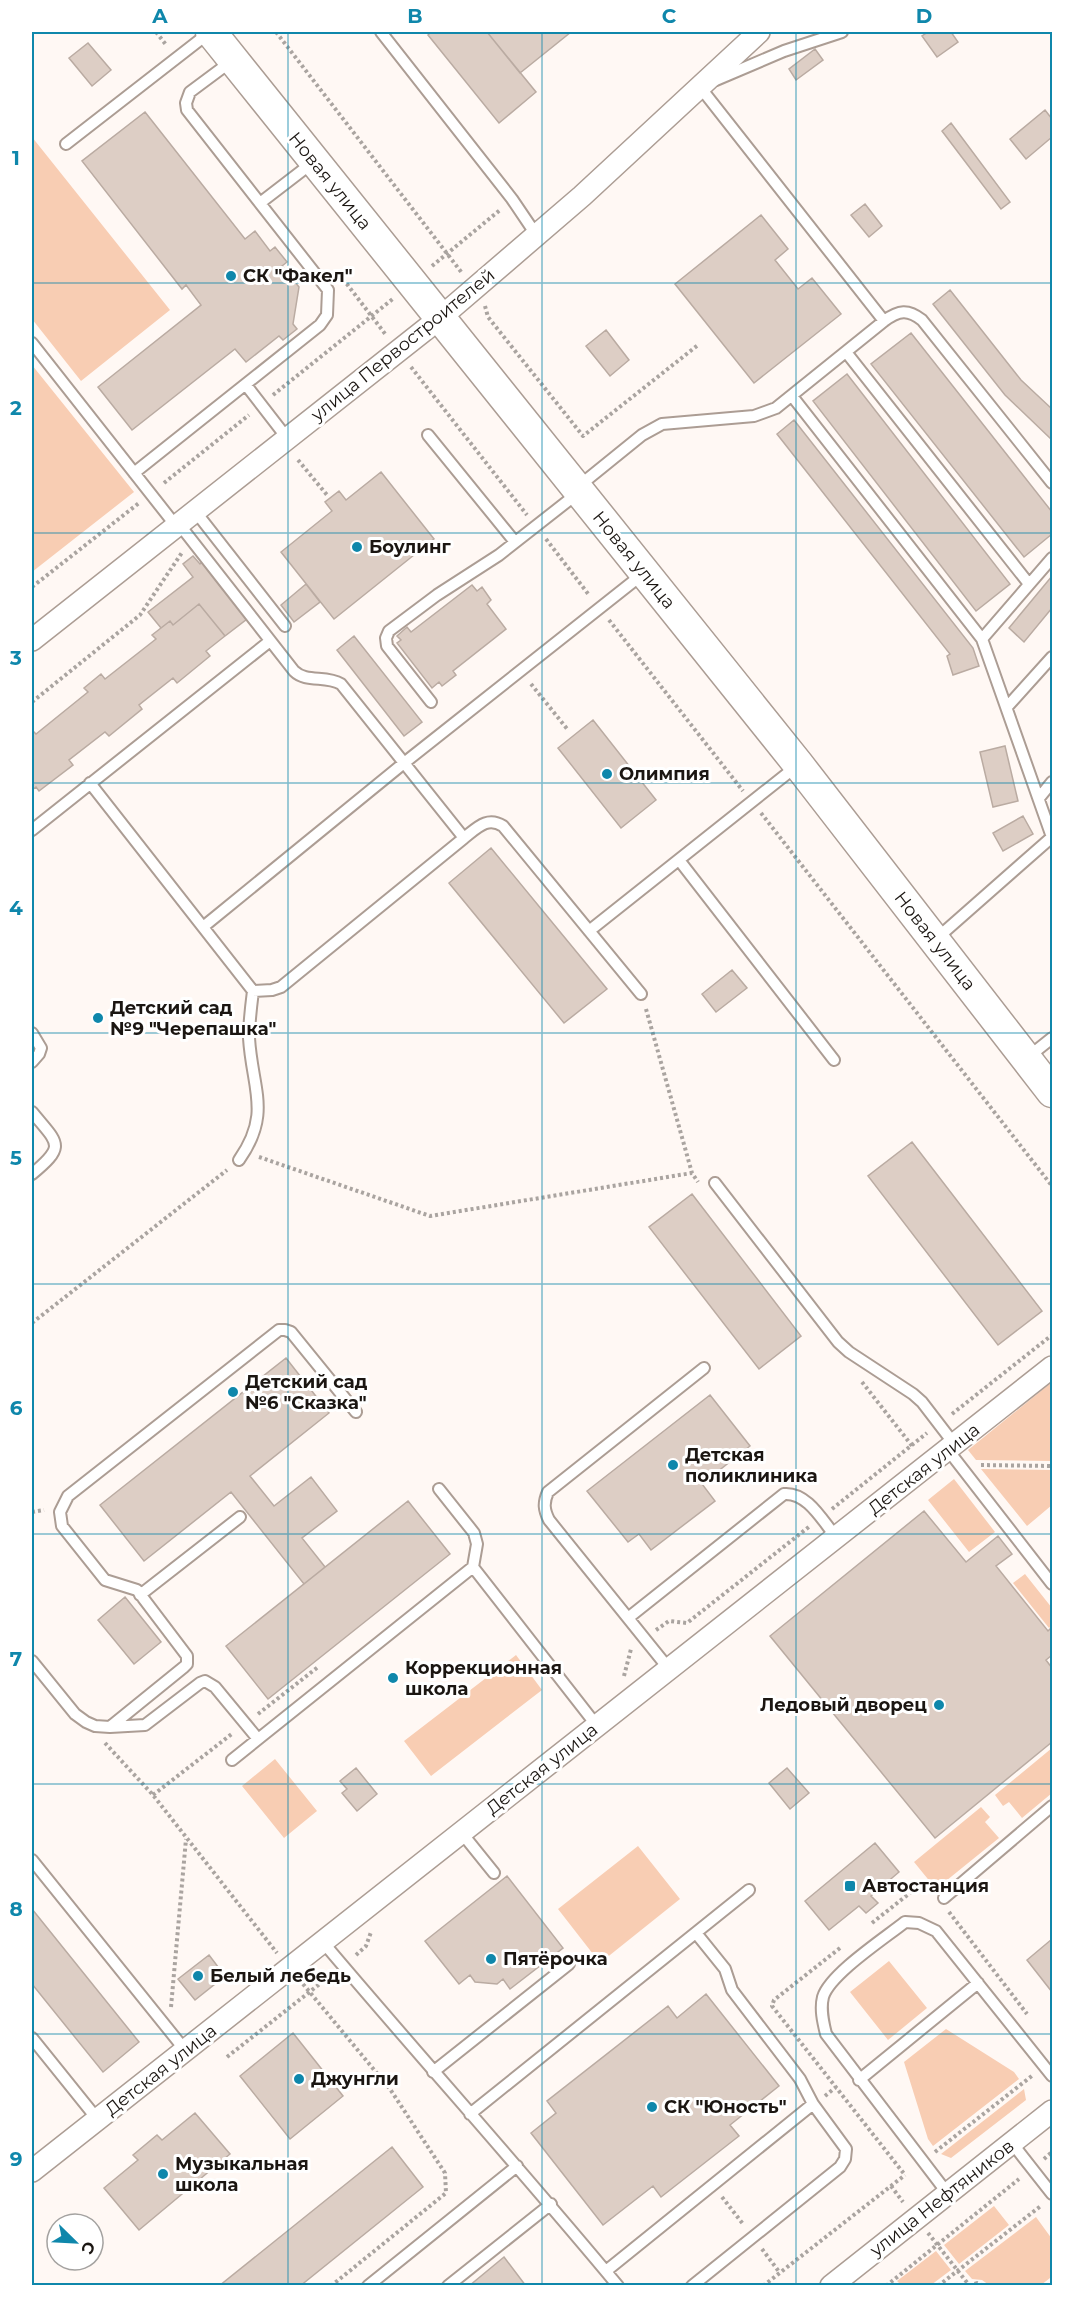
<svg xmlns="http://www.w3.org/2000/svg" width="1084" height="2317" viewBox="0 0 1084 2317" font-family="Montserrat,sans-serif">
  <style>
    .green { fill: #f8cdb3 }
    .building { fill: #ddcec5; stroke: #baaba2; stroke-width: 1.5 }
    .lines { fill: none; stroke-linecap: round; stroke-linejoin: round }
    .lane-casing { stroke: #ac9d94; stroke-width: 14 }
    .street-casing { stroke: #ac9d94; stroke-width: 24 }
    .secondary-casing { stroke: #ac9d94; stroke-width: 33 }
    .path { stroke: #aaa4a0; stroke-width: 4; stroke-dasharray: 3 3; stroke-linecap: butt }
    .lane { stroke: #fff; stroke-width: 10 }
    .street { stroke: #fff; stroke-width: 21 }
    .secondary { stroke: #fff; stroke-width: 30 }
    .grid { fill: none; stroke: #0f87ab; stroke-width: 1.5; stroke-opacity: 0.55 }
    .poi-dot { fill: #0f87ab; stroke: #fff; stroke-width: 2 }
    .labels { text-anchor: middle; stroke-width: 6; stroke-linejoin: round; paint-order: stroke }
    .street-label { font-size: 18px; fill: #1b1612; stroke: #fff }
    .poi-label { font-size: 18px; font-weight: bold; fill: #1b1612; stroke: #fff; text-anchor: start }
    .neatline { fill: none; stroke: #0f87ab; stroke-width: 2 }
    .grid-label { font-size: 20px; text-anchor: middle; font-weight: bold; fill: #0f87ab }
  </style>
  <rect width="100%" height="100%" fill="#fff8f4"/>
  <path class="green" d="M32 137 170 310 81 381 32 319Z
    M32 365 134 492 32 572Z
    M1052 1382V1461L976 1460 968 1450Z
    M981 1469 1052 1470V1505L1027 1526Z
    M954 1479 995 1532 969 1552 928 1500Z
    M1025 1574 1052 1608V1625L1049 1628 1013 1583Z
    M516 1655 542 1690 431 1776 404 1741Z
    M1052 1748V1793L1022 1818 1009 1802 1003 1806 995 1795Z
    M275 1759 317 1811 284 1838 242 1786Z
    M981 1807 990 1817 985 1822 999 1838 936 1889 914 1862Z
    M638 1846 680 1899 600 1963 558 1909Z
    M889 1961 927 2008 888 2040 850 1992Z
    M946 2029 1014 2072 1019 2079 933 2146 928 2139 904 2062Z
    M1024 2089 1026 2100 951 2158 941 2154Z
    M994 2206 1009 2225 959 2264 944 2245Z
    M1036 2217 1052 2239 1050 2278 1041 2285H989L982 2280 972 2279 965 2271Z
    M936 2251 951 2270 931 2285H901L897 2281Z"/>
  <path class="building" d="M431 32H487L536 92 499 123 428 35Z
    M487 32H571L520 73Z
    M928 32H951L958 42 937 57 922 36Z
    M88 43 111 70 92 86 69 58Z
    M815 49 823 60 796 80 789 69Z
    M1045 110 1052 119V137L1026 159 1010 139Z
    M145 112 245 239 255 231 270 251 275 247 287 262 282 266 299 287 293 324 297 329 283 340 279 336 246 362 235 349 132 430 98 387 201 305 186 285 182 289 82 161Z
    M951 123 1010 202 1001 209 942 131Z
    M865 204 882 226 869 237 851 215Z
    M761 215 788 249 775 260 798 289 812 278 841 314 754 383 675 284Z
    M950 290 1021 380 1052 409V440L1005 395 933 304Z
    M606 330 629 360 610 376 586 346Z
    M911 333 1052 512V534L1024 557 871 364Z
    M847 374 1010 584 976 611 813 401Z
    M794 420 973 648 979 666 953 675 947 656 950 654 777 434Z
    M381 472 434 539 334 619 281 552 332 511 325 502 339 491 346 500Z
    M193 556 200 564 202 562 247 619 225 636 199 604 173 625 170 621 161 628 148 612 193 577 183 564Z
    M1052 576V608L1024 642 1009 628Z
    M306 584 320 602 294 622 281 605Z
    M472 585 477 591 482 587 491 600 487 604 506 629 453 671 456 675 442 686 439 682 432 688 397 643 401 640 397 636 407 627 411 632Z
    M199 604 225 636 206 651 210 656 177 683 173 678 139 705 142 709 109 736 105 732 69 760 73 765 39 791 36 787 32 790V730L36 734 88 692 84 688 101 674 105 679 156 639 152 635 170 621 173 625Z
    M354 636 422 722 404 736 337 650Z
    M593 720 656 800 621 828 558 748Z
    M1005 746 1018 801 993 807 980 752Z
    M1023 816 1033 834 1003 851 993 833Z
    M491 848 607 989 564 1023 449 883Z
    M732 970 747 988 716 1012 702 994Z
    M912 1142 1042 1311 998 1345 868 1176Z
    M692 1194 801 1336 759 1369 649 1227Z
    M286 1358 329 1413 250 1476 274 1506 311 1477 337 1511 302 1538 325 1567 304 1584 231 1492 144 1561 100 1505Z
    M710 1395 750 1446 702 1484 715 1501 651 1550 639 1534 628 1542 587 1491Z
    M408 1501 450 1554 268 1699 226 1646Z
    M924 1511 966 1562 998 1536 1012 1554 996 1566 1048 1631 1052 1627V1655L1046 1660 1052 1668V1742L935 1838 770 1636Z
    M125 1597 161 1642 134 1664 98 1620Z
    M356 1768 377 1794 357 1811 342 1793 347 1789 340 1781Z
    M787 1768 809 1793 790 1809 769 1783Z
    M875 1843 899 1872 871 1896 878 1903 866 1913 859 1906 829 1930 805 1901Z
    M507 1876 563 1948 510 1989 503 1979 497 1984 475 1982 470 1975 459 1984 425 1941Z
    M32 1909 139 2042 103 2072 32 1984Z
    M1052 1939V1992L1027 1960Z
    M209 1955 225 1976 195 2000 178 1979Z
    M706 1994 779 2086 730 2125 739 2136 661 2197 653 2186 603 2225 531 2133 556 2113 547 2101 668 2006 677 2018Z
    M293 2033 343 2096 290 2139 240 2076Z
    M195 2113 230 2154 139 2230 104 2188 138 2160 133 2155 157 2135 162 2140Z
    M392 2147 423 2187 300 2286H219Z
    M504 2257 526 2286H469Z"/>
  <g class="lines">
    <defs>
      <path id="lane" d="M381 32 512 199 537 236
        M716 80 784 51 842 32
        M702 86 700 87 884 321
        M66 144 210 32
        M260 203 312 163
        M32 343 176 526
        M846 352 1029 584
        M246 385 287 438
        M792 396 982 639 1052 837
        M428 435 515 542
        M134 473 320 325 327 315 328 290 187 110 186 103 190 92 233 60
        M579 486 642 435 662 424 754 416 776 408 884 321C899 310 908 309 922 320L1052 483
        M195 511 285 626
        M179 524 294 671C306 683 326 675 341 684L464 838
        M982 639 1052 558
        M431 702 387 646 386 638 389 631 437 595 499 555 578 493
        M1007 707 1052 657
        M90 783 253 991C251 1007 249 1022 249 1038 252 1089 272 1113 239 1160
        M1039 798 1052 782
        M32 830 270 641
        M679 860 834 1060
        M203 927 404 763 644 573
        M589 931 798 765
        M935 940 1052 837
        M253 991 272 990 281 987 464 838C477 828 487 816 503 826L641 994
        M32 1033 41 1048 39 1054 32 1062
        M1027 1058 1052 1038
        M32 1112C58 1144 67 1145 32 1174
        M715 1183 838 1342 849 1352 913 1394 922 1402 955 1445
        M948 1450 1052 1584
        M473 1567 597 1726
        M140 1595 240 1517
        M628 1618 784 1494C808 1492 823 1522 837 1538
        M32 1661 75 1714 86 1722 95 1726 110 1727 145 1725 200 1683 205 1681 215 1687 258 1739
        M669 1669 549 1520C544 1510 543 1503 548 1492L704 1368
        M110 1727 184 1667 187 1664V1656L137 1590 105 1580 62 1526 60 1512 68 1496 279 1330H285L291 1332 356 1412
        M232 1760 473 1567 477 1544 474 1533 439 1489
        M461 1832 494 1873
        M32 1860 185 2050
        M944 1898 1052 1806
        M322 1941C420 2057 521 2169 618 2286
        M32 2038 98 2120
        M433 2072 569 1964
        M859 2080 978 1983
        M470 2114 749 1890
        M1012 2143 1052 2194
        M948 2194 826 2034C823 2022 820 2009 823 1997 830 1974 885 1938 905 1922L919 1923 936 1931 1052 2076
        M606 2271 813 2104
        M368 2286 517 2166
        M448 2286 551 2204
        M692 2286 840 2167 845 2159 846 2149 813 2104 800 2079 732 1990 725 1969 696 1933"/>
      <path id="street" d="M32 640 440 318 582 196 759 32
        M32 2171 1052 1367
        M831 2286 1052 2111"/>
      <path id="secondary" d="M211 32 798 764 1052 1092"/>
    </defs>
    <use href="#lane" class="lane-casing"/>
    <use href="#street" class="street-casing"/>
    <use href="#secondary" class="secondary-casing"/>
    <path class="path" d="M156 32 167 46
      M276 32 462 273
      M432 266 500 210
      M343 279 386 335
      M485 306 488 317 583 436 698 345
      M411 367 527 515
      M273 395 394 298
      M298 460 327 495
      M164 483 249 415
      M546 539 589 595
      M32 587 139 503
      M609 620 743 791
      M531 684 568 730
      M32 702 140 615 183 551
      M761 813 1052 1186
      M646 1009 692 1173 698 1182
      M259 1157 430 1216 692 1173
      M32 1323 227 1170
      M862 1382 913 1447
      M952 1414 1052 1335
      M981 1465 1052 1466
      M832 1509 927 1433
      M32 1512 44 1510
      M656 1630 669 1621 687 1623 810 1526
      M624 1676 631 1649
      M258 1714 318 1667
      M105 1743 153 1795 277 1953
      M153 1795 233 1733
      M949 1912 1027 2014
      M872 1923 920 1885 925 1887 929 1892
      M840 1948 774 2000 772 2006 905 2175
      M356 1955 366 1946 371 1932
      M303 1984 390 2089 445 2173 446 2193 331 2286
      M171 2007 186 1839
      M227 2057 331 1975
      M825 2096 836 2087
      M935 2152 1033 2075
      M1044 2159 1052 2152
      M891 2186 903 2202
      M722 2197 743 2224
      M928 2233 969 2285
      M762 2249 780 2273
      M763 2286 905 2175
      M886 2286 1019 2179
      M938 2286 1042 2205
      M969 2286 977 2283 983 2286"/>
    <use href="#lane" class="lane"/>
    <use href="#street" class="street"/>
    <use href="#secondary" class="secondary"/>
  </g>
  <path class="grid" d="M288 32V2286M542 32V2286M796 32V2286M32 283H1052M32 533H1052M32 783H1052M32 1033H1052M32 1284H1052M32 1534H1052M32 1784H1052M32 2034H1052"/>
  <g class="poi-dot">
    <circle cx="231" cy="276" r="6"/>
    <circle cx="357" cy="547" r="6"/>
    <circle cx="607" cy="774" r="6"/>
    <circle cx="98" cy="1018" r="6"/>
    <circle cx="233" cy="1392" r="6"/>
    <circle cx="673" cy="1465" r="6"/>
    <circle cx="393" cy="1678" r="6"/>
    <circle cx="939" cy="1705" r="6"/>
    <rect x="844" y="1880" width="12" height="12" rx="3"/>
    <circle cx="491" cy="1959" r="6"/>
    <circle cx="198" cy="1976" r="6"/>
    <circle cx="299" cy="2079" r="6"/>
    <circle cx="652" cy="2107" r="6"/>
    <circle cx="163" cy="2174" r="6"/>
  </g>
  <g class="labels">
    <g class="street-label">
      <text transform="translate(330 181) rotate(51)" y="6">Новая улица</text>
      <text transform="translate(403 345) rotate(-39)" y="6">улица Первостроителей</text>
      <text transform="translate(634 560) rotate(51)" y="6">Новая улица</text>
      <text transform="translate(935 941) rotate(52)" y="6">Новая улица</text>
      <text transform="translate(924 1469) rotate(-38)" y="6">Детская улица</text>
      <text transform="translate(542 1769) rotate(-38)" y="6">Детская улица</text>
      <text transform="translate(161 2070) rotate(-38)" y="6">Детская улица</text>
      <text transform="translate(942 2198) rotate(-38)" y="6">улица Нефтяников</text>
    </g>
    <g class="poi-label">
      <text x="243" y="282">СК "Факел"</text>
      <text x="369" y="553">Боулинг</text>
      <text x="619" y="780">Олимпия</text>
      <text x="110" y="1014">Детский сад<tspan x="110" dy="21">№9 "Черепашка"</tspan></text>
      <text x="245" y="1388">Детский сад<tspan x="245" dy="21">№6 "Сказка"</tspan></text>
      <text x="685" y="1461">Детская<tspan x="685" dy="21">поликлиника</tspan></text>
      <text x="405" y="1674">Коррекционная<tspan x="405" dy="21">школа</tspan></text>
      <text x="927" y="1711" text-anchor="end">Ледовый дворец</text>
      <text x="862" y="1892">Автостанция</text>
      <text x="503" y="1965">Пятёрочка</text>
      <text x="210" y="1982">Белый лебедь</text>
      <text x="311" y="2085">Джунгли</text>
      <text x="664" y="2113">СК "Юность"</text>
      <text x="175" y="2170">Музыкальная<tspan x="175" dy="21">школа</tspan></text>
    </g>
  </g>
  <rect width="1084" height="2317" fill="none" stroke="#ffffff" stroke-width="66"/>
  <g transform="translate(75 2242) rotate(114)"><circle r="28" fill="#ffffff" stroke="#a4a2a0" stroke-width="1.5"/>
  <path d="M0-4.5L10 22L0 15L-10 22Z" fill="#0f87ab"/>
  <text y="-9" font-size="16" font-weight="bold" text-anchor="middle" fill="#1b1612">С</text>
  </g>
  <rect x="33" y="33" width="1018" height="2251" class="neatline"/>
  <g class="grid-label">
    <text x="160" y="23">A</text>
    <text x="415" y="23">B</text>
    <text x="669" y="23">C</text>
    <text x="924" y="23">D</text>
    <text x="16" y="165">1</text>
    <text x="16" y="415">2</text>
    <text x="16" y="665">3</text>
    <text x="16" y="915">4</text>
    <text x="16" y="1165">5</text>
    <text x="16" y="1415">6</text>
    <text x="16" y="1666">7</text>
    <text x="16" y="1916">8</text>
    <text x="16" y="2166">9</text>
  </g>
</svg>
